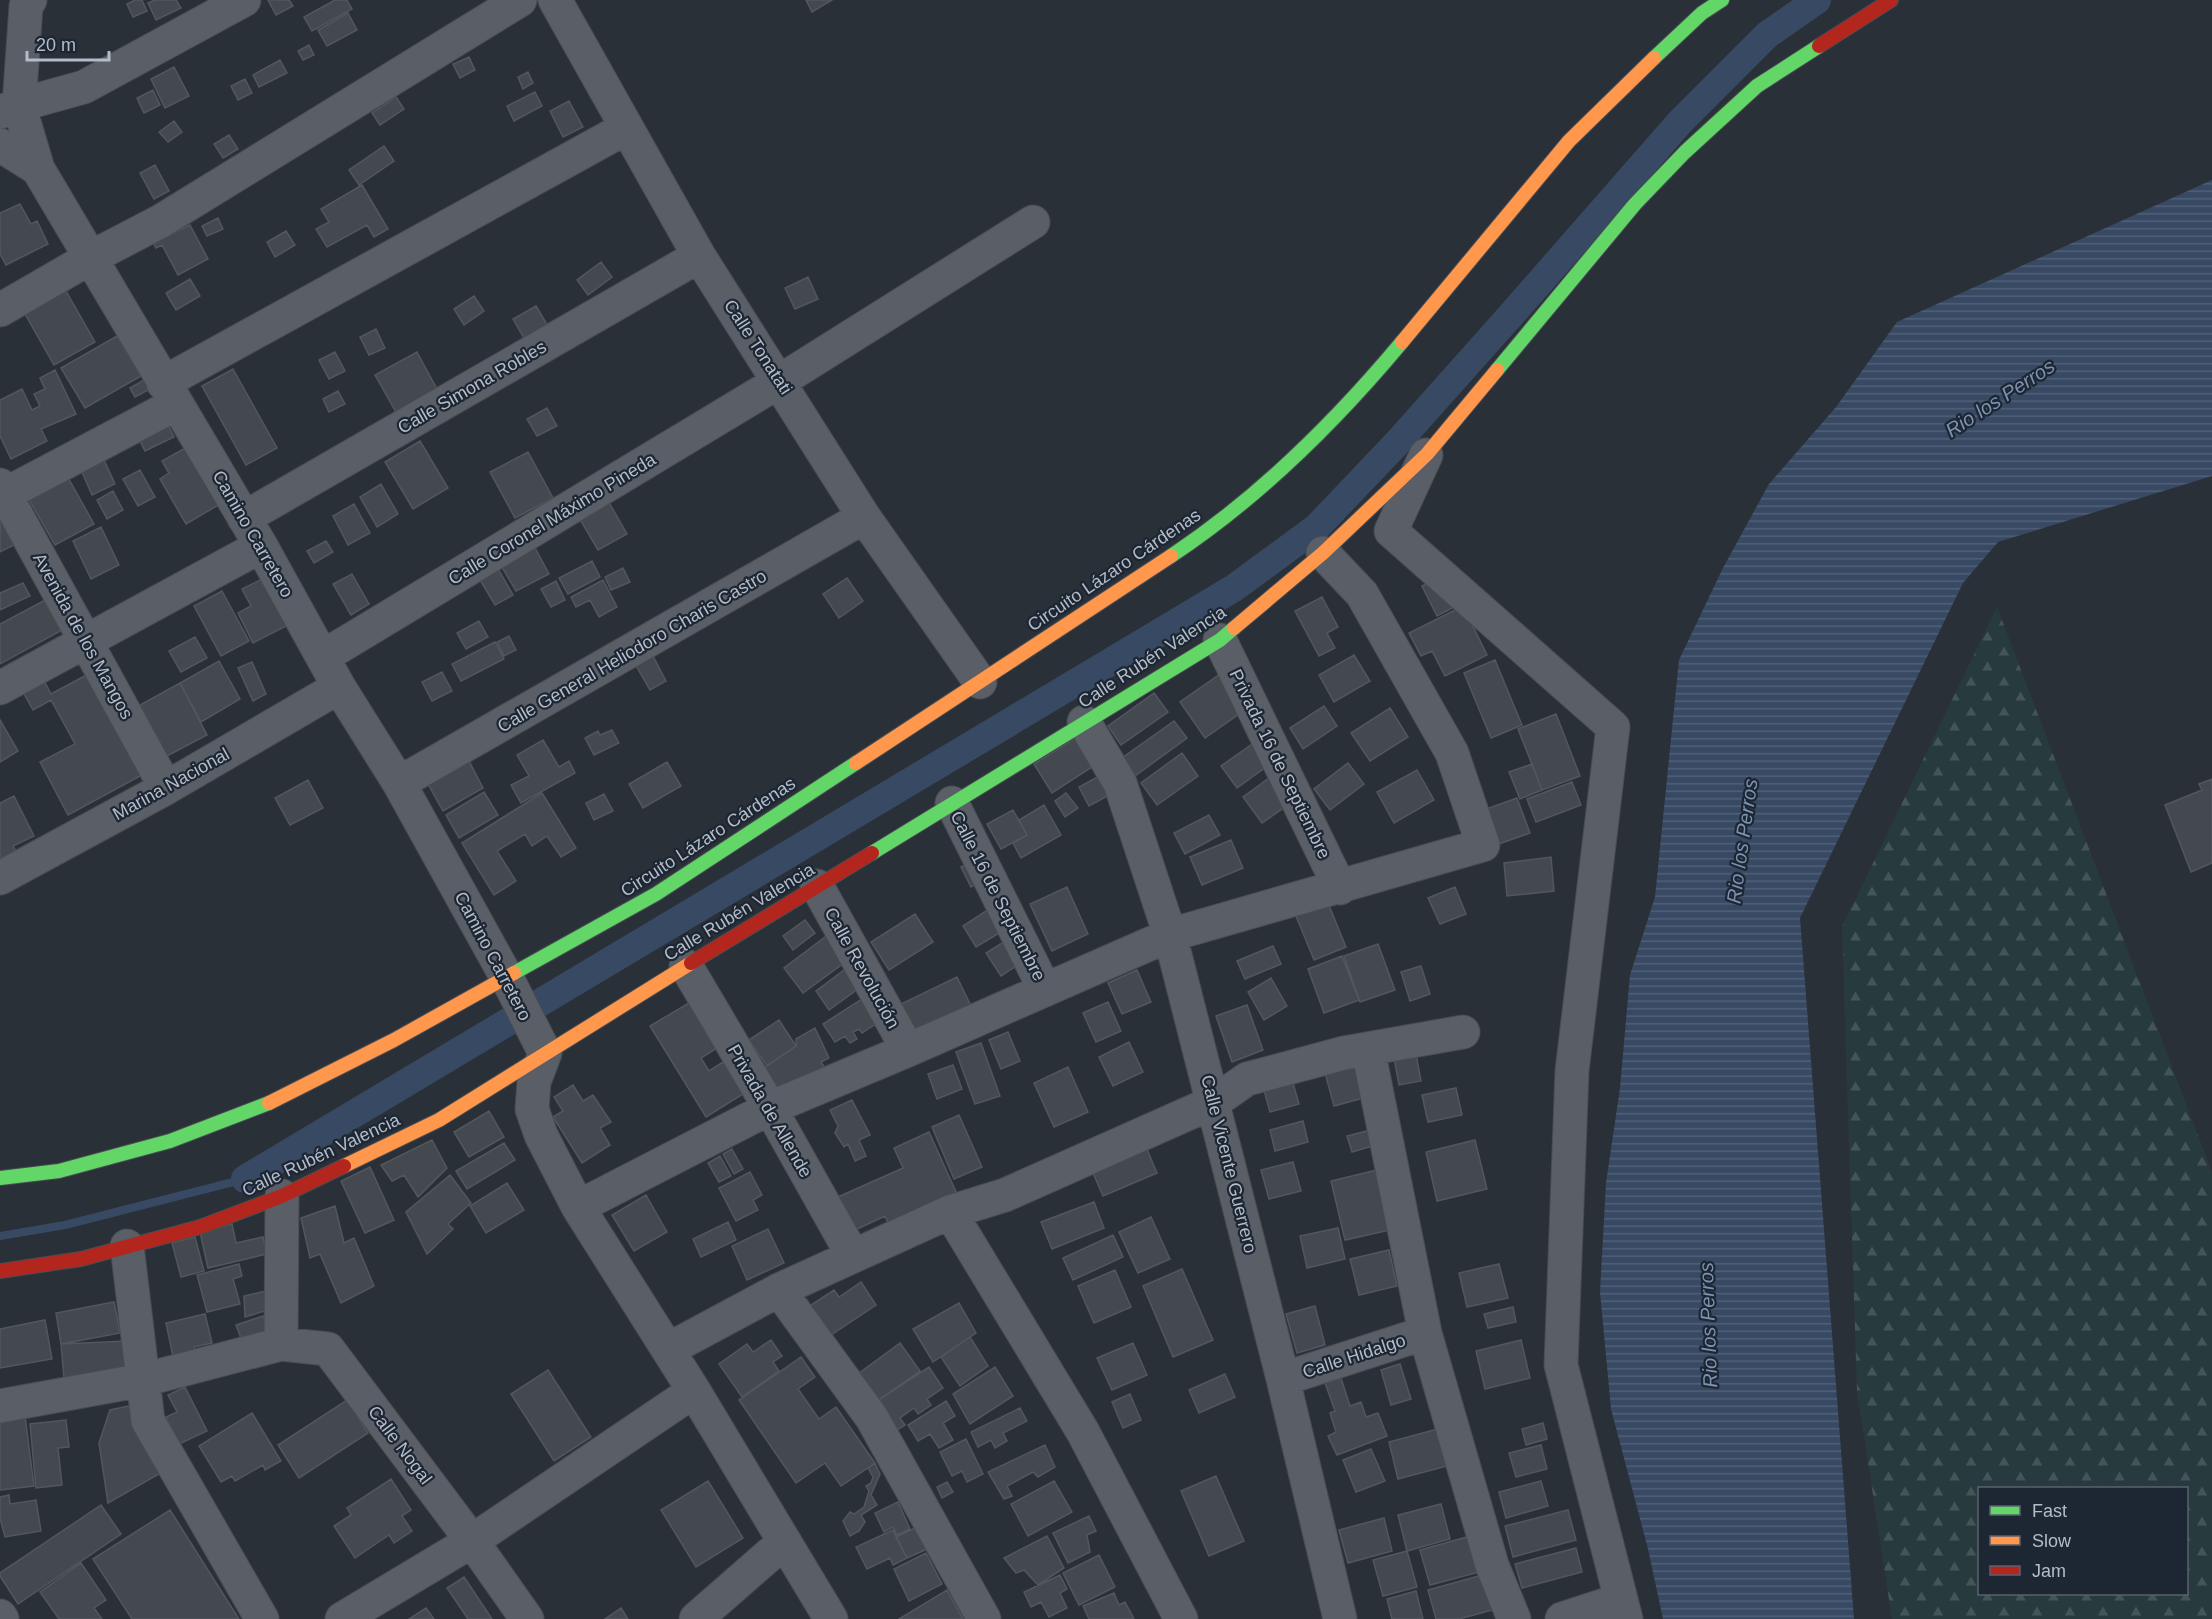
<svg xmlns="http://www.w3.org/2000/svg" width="2212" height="1619" viewBox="0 0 2212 1619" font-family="Helvetica,sans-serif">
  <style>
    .forest { fill: url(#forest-firs); fill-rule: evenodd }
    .water { fill: url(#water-rules) }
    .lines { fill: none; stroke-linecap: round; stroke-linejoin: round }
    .stream { stroke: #384963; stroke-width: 8 }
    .canal { stroke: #384963; stroke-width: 28 }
    .building { fill: #444950; stroke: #52575f; stroke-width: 1.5 }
    .street-casing { stroke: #484c53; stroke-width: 35 }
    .fast-casing { stroke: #484c53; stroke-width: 16 }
    .slow-casing { stroke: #484c53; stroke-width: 16 }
    .jam-casing { stroke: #484c53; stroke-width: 16 }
    .street { stroke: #5a5e66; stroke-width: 33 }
    .fast { stroke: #63d668; stroke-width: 14 }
    .slow { stroke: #ff974d; stroke-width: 14 }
    .jam { stroke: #b3261e; stroke-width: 14 }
    .labels { text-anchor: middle; stroke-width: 4.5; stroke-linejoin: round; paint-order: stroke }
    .street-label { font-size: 18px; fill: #b4bcc9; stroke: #1d2633 }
    .water-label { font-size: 20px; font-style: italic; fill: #7c92b1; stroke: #1d2633 }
  </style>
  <defs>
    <pattern id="forest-firs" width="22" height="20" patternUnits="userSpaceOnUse" patternTransform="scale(1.5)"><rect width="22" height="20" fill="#273a3e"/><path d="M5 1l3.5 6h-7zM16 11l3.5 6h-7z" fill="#445559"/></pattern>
    <pattern id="water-rules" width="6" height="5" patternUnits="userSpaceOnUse" patternTransform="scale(1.5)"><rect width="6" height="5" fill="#384963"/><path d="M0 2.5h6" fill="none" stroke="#526178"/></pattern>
  </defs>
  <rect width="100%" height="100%" fill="#2a3038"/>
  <path class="forest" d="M1997 607 2212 1172V1619H1892L1857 1391 1842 927ZM1980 1488H2186V1594H1980Z"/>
  <path class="water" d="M2212 180V476L1998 542 1963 583 1800 918 1854 1619H1663L1648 1549 1611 1409 1600 1292 1606 1183 1620 1088 1630 975 1655 897 1679 660 1723 568 1769 484 1836 407 1897 322Z"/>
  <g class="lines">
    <path class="stream" d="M0 1236 65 1225 245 1179"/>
    <path class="canal" d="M245 1179 1234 588 1317 527 1396 444 1511 315 1680 122 1767 35 1817 0"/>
  </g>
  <path class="building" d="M135 0H142L147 11 133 17 127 4Z
    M155 0H176L181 8 156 20 148 3Z
    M268 0H289L293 6 276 15Z
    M335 0H347L352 9 312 31 304 17Z
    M806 0H832L812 12Z
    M348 13 357 30 327 46 318 30Z
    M309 45 314 55 303 60 298 51Z
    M469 57 475 70 460 78 453 64Z
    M280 60 287 73 259 87 253 75Z
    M174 67 189 96 165 108 151 79Z
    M528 72 533 83 523 89 518 77Z
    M245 79 252 93 238 100 231 86Z
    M153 90 160 105 144 113 137 98Z
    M535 92 542 106 514 121 507 106Z
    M396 97 404 109 380 125 372 113Z
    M569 101 583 127 563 137 550 111Z
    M174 121 182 132 168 142 159 132Z
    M229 135 238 149 223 158 214 144Z
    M384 146 394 161 359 185 349 170Z
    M155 165 169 191 154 199 140 173Z
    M362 185 388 229 374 237 367 225 327 247 316 229 329 222 321 209Z
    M20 204 31 224 37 221 48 244 6 265 0 254V213Z
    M218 218 223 229 207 236 202 226Z
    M190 225 208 259 178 275 162 245 156 248 150 237 159 232 162 239Z
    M286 231 295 245 275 257 267 242Z
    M601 262 612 277 588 295 577 280Z
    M808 277 818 299 795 309 785 288Z
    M190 279 200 296 176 310 166 293Z
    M66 291 95 342 54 365 25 314Z
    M474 296 484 311 464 325 454 309Z
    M536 306 548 326 525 340 513 319Z
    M376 329 385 348 369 355 360 337Z
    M117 336 141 376 85 408 61 368Z
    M335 352 345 371 329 379 319 360Z
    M417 352 438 391 397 414 375 375Z
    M233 369 277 448 246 465 202 386Z
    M55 370 76 414 41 429 47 441 11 459 0 436V400L22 389 32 410 40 406 34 394 45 389 40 378Z
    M144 380 150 389 135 397 130 388Z
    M338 391 345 404 329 412 323 399Z
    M547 408 557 426 537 436 527 419Z
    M166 421 174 437 145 451 137 435Z
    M420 441 448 488 413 509 385 462Z
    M187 447 220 504 186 524 160 479 169 473 162 461Z
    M528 452 553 498 515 518 490 472Z
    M104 460 115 484 92 495 81 470Z
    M140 470 155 497 138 506 123 479Z
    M66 474 94 524 55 545 27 496Z
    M381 484 398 514 377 527 360 497Z
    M113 491 123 510 107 519 97 500Z
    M607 499 627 534 598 550 578 516Z
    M354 504 370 533 348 545 333 516Z
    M0 519 14 545 0 552Z
    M101 527 119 565 91 579 73 541Z
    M326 541 333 552 314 563 307 551Z
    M533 544 549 574 516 591 499 562Z
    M592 561 600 577 568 594 559 578Z
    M496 565 513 595 495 605 477 575Z
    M623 568 630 582 611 590 605 577Z
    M352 574 369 604 351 615 333 584Z
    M1444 574 1460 604 1437 616 1422 586Z
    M264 578 288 625 253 643 238 613 251 606 242 589Z
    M847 578 863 601 839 618 823 594Z
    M603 580 617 607 599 617 590 600 576 607 571 597Z
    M556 581 565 600 551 607 541 589Z
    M23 583 30 596 0 610V593Z
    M222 591 249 641 221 656 194 606Z
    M1322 597 1338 627 1327 633 1335 648 1319 656 1295 611Z
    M47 599 64 629 0 664V624Z
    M1463 606 1487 655 1445 676 1432 651 1421 656 1409 633Z
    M479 621 488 637 466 649 457 633Z
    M509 636 516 650 504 656 497 642Z
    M195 637 207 658 181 672 169 651Z
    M495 642 504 659 461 681 452 664Z
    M652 654 666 681 650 690 635 664Z
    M1354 655 1370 681 1334 702 1319 675Z
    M1495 660 1522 725 1491 738 1464 673Z
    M219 661 240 699 201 722 180 683Z
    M252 662 266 694 253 701 238 668Z
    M442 672 452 691 432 701 422 682Z
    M90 673 144 774 68 815 40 762 75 744 51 700 33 710 22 690 43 679 51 694Z
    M1220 674 1246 709 1205 738 1180 702Z
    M180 683 207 735 167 756 140 705Z
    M1154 693 1168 712 1121 745 1108 726Z
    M1324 706 1337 726 1303 749 1290 728Z
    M1390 708 1408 737 1370 761 1351 733Z
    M1556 714 1580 776 1542 790 1518 729Z
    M0 720 18 751 0 762Z
    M1174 721 1187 738 1135 776 1122 758Z
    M612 730 619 743 594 755 585 738 598 731 600 735Z
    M1080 735 1098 763 1052 793 1034 764Z
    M543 740 559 767 569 761 575 773 521 803 511 785 529 776 517 755Z
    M1255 742 1270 764 1237 788 1221 766Z
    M1182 753 1198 776 1157 805 1141 783Z
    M469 761 483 788 443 811 428 784Z
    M667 762 681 786 643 808 629 784Z
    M1348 763 1364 784 1330 810 1314 789Z
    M1532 764 1542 790 1520 799 1509 772Z
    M1417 770 1434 800 1394 823 1377 792Z
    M1276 773 1295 800 1262 823 1243 797Z
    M1103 774 1113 793 1089 806 1079 787Z
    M2212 779V863L2191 872 2165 805 2202 790 2199 784Z
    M308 780 323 808 290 825 275 798Z
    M1572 782 1581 805 1536 822 1527 799Z
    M484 792 498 815 459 838 446 815Z
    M542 793 576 848 561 857 547 836 532 846 525 834 497 851 516 881 494 895 462 843Z
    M1066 793 1078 808 1065 817 1055 801Z
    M604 794 613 811 594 820 586 803Z
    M14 796 34 836 13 846 17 853 0 862V803Z
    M1517 798 1530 833 1493 846 1481 811Z
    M1044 805 1061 835 1021 858 1013 843 1027 835 1019 820Z
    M1013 810 1027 835 1001 849 987 824Z
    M1209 815 1220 835 1185 854 1174 833Z
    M1231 840 1243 868 1202 885 1190 857Z
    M1551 857 1554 891 1507 896 1504 863Z
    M977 858 988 877 971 887 961 867Z
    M1067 887 1088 934 1052 951 1030 904Z
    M1455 887 1466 914 1440 924 1428 898Z
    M1326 898 1346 947 1314 960 1294 911Z
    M992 907 1006 929 976 947 963 926Z
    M915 914 933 942 889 970 871 942Z
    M805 920 815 933 793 950 783 936Z
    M829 934 848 960 803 993 784 968Z
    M1010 938 1024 961 1001 976 986 953Z
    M1378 944 1395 990 1360 1002 1344 956Z
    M1273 946 1281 964 1245 979 1237 961Z
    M1342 956 1359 1000 1324 1013 1308 969Z
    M1421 966 1430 994 1410 1001 1401 972Z
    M848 967 862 986 829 1010 816 991Z
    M1137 970 1151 1002 1122 1014 1108 983Z
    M957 977 971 1006 915 1034 901 1004Z
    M1271 978 1287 1006 1264 1020 1248 992Z
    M865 997 880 1021 862 1033 859 1029 853 1032 857 1039 850 1043 845 1036 835 1042 823 1024Z
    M1108 1002 1121 1031 1096 1042 1083 1013Z
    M689 1003 717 1048 701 1058 709 1071 723 1062 743 1094 706 1117 650 1026Z
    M1247 1005 1263 1050 1232 1062 1216 1016Z
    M779 1020 796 1046 767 1066 749 1040Z
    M815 1028 829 1058 821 1062 825 1068 779 1094 765 1067 796 1046V1039Z
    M1008 1032 1020 1061 1001 1069 989 1040Z
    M1129 1042 1143 1072 1113 1086 1099 1057Z
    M981 1043 1000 1096 975 1104 956 1052Z
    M1416 1054 1421 1081 1399 1085 1394 1058Z
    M1358 1060 1367 1097 1334 1106 1324 1069Z
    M953 1065 962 1089 937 1099 928 1074Z
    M1068 1067 1088 1112 1054 1127 1034 1083Z
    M1293 1083 1299 1104 1270 1112 1264 1090Z
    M573 1085 583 1101 593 1095 611 1122 600 1128 610 1145 582 1163 553 1117 563 1111 554 1097Z
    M1456 1088 1462 1115 1428 1122 1422 1095Z
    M852 1100 870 1135 859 1140 866 1156 855 1161 848 1144 844 1147 835 1133 838 1126 830 1110Z
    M489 1111 504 1137 469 1157 454 1132Z
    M959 1115 982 1167 954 1179 932 1127Z
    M1303 1121 1308 1142 1275 1151 1270 1130Z
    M1371 1130 1376 1145 1352 1152 1347 1136Z
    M929 1132 957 1194 889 1225 885 1216 853 1231 838 1197 903 1168 894 1148Z
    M432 1140 447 1168 418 1197 404 1175 392 1181 381 1165Z
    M1475 1140 1487 1189 1437 1201 1426 1152Z
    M1144 1142 1157 1173 1103 1196 1090 1166Z
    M504 1143 515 1160 467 1189 456 1171Z
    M732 1149 743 1169 734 1174 723 1154Z
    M720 1156 731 1176 719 1182 708 1163Z
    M1293 1162 1301 1191 1269 1199 1261 1170Z
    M370 1167 394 1220 365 1233 341 1181Z
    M1377 1170 1390 1230 1345 1240 1331 1181Z
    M750 1172 762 1195 753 1200 758 1210 736 1221 719 1188Z
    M450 1175 471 1203 448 1224 453 1229 427 1254 406 1212Z
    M507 1183 524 1210 486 1233 470 1206Z
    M646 1195 667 1232 634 1251 612 1215Z
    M1094 1202 1104 1228 1052 1249 1041 1222Z
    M335 1206 344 1243 354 1238 374 1286 341 1303 320 1254 310 1258 301 1218Z
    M1151 1217 1170 1259 1138 1273 1119 1232Z
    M728 1222 736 1240 701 1257 693 1239Z
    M232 1224 236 1243 263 1237 267 1254 208 1268 200 1232Z
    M1338 1228 1345 1259 1307 1268 1300 1236Z
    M768 1229 784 1263 747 1280 732 1246Z
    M1113 1235 1123 1257 1073 1280 1063 1258Z
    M195 1237 204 1271 181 1277 172 1243Z
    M1389 1250 1397 1286 1359 1295 1350 1259Z
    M239 1264 242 1276 233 1279 240 1304 207 1312 197 1275Z
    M1499 1264 1508 1298 1467 1307 1459 1273Z
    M1182 1269 1213 1340 1173 1357 1143 1286Z
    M1115 1270 1131 1307 1094 1323 1078 1286Z
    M861 1282 876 1305 825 1339 805 1309 834 1290 839 1297Z
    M270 1290 271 1309 245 1317 244 1296Z
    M114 1302 120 1333 61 1344 56 1313Z
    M959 1303 976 1333 933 1362 913 1329Z
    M1315 1306 1325 1345 1297 1353 1286 1314Z
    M1513 1307 1516 1322 1488 1328 1484 1314Z
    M205 1314 212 1343 194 1347 196 1355 174 1361 166 1323Z
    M263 1316 268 1332 242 1341 236 1325Z
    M45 1320 52 1359 0 1368V1329Z
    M970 1337 988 1366 960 1386 941 1357Z
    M771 1340 782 1356 773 1362 779 1371 742 1397 719 1364 747 1344 753 1352Z
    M1521 1340 1530 1378 1485 1389 1476 1351Z
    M127 1341 131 1381 65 1390 61 1344Z
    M900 1343 920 1371 877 1401 858 1374Z
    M1133 1343 1147 1375 1112 1390 1097 1358Z
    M801 1357 815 1377 798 1389 819 1419 836 1407 875 1463 841 1486 825 1463 796 1483 739 1400Z
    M1400 1364 1411 1399 1391 1405 1381 1370Z
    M929 1367 943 1388 927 1399 931 1405 918 1414 914 1408 900 1418 905 1425 897 1430 877 1401Z
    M995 1367 1013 1396 970 1424 953 1394Z
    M548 1370 591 1437 554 1461 511 1394Z
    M1225 1374 1235 1397 1199 1413 1189 1390Z
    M1341 1378 1350 1406 1361 1402 1366 1417 1378 1413 1387 1436 1337 1455 1328 1436 1336 1432 1330 1413 1335 1411 1325 1383Z
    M185 1387 207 1431 179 1444 166 1417 177 1412 168 1395Z
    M1130 1394 1141 1420 1123 1428 1112 1402Z
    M347 1400 368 1433 299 1478 278 1445Z
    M946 1401 955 1416 943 1423 953 1440 939 1448 930 1434 918 1441 908 1425Z
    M133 1405 159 1474 108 1503 99 1443 110 1410Z
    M1020 1408 1027 1421 1003 1433 1007 1441 995 1448 991 1440 978 1447 971 1432Z
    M252 1413 281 1461 265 1470 263 1465 235 1481 232 1476 221 1482 199 1446Z
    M25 1416 34 1486 0 1490V1419Z
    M66 1420 69 1447 58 1448 62 1485 36 1488 30 1424Z
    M1543 1423 1547 1439 1526 1445 1522 1429Z
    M1438 1429 1447 1466 1398 1479 1389 1442Z
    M966 1439 983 1474 967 1482 962 1471 952 1476 940 1452Z
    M1045 1445 1055 1467 1038 1477 1033 1472 1007 1486 1012 1496 1004 1499 988 1472Z
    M1541 1445 1547 1469 1516 1477 1509 1453Z
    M1371 1449 1385 1481 1356 1492 1343 1460Z
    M875 1463 880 1474 871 1495 877 1505 861 1515 865 1522 859 1531 850 1536 843 1521 850 1512 854 1514 864 1507 869 1491 866 1486 871 1483 873 1477 868 1468Z
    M1216 1476 1244 1541 1209 1556 1181 1491Z
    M391 1479 411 1510 402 1516 412 1531 394 1543 389 1535 355 1558 334 1526 351 1515 347 1508Z
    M708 1481 743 1538 696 1567 661 1510Z
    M1054 1481 1072 1512 1028 1536 1011 1504Z
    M1541 1481 1548 1506 1506 1518 1499 1492Z
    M947 1482 953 1492 942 1498 937 1487Z
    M9 1495 10 1504 36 1500 41 1531 5 1537 0 1518V1497Z
    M898 1502 910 1529 897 1535 893 1527 884 1532 875 1513Z
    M1441 1504 1450 1539 1407 1551 1398 1515Z
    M101 1505 121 1534 18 1604 0 1576V1573Z
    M170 1510 239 1619H132L93 1559Z
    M1568 1510 1576 1540 1513 1557 1505 1526Z
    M1089 1516 1096 1531 1087 1535 1090 1552 1068 1563 1053 1533Z
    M1384 1518 1392 1551 1348 1563 1339 1530Z
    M917 1527 927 1549 907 1558 896 1537Z
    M893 1530 907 1558 893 1565 890 1558 867 1569 856 1547Z
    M1474 1535 1483 1571 1430 1585 1420 1550Z
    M1047 1536 1064 1568 1038 1585 1024 1570 1016 1573 1004 1558Z
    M1576 1548 1582 1572 1522 1588 1515 1564Z
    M1407 1551 1417 1587 1383 1596 1373 1560Z
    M926 1553 942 1584 909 1601 894 1569Z
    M1099 1555 1115 1587 1079 1605 1063 1573Z
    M81 1563 106 1600 94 1608 102 1619H59L40 1592Z
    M1486 1574 1496 1609 1459 1619H1436L1428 1590Z
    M1060 1575 1067 1589 1060 1593 1067 1608 1049 1617 1041 1602 1031 1607 1024 1592Z
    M464 1577 492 1619H468L447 1588Z
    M947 1590 963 1619H899Z
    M1416 1591 1423 1619H1392L1387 1599Z
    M1114 1593 1119 1605 1125 1602 1134 1619H1089L1083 1606Z
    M426 1608 434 1619H409Z
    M621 1608 628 1619H605Z"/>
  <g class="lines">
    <defs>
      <path id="street" d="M30 0 26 6 19 105 38 169 261 546 339 687 399 783 507 978 545 1053 534 1082 532 1109 541 1135 578 1207 694 1391 472 1541 342 1619
        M555 0 699 256 864 517 980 682
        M0 112 19 105 84 87 244 0
        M0 145 38 169
        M0 310 90 258 161 221 520 0
        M163 383 626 128
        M1426 455 1391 531 1613 727 1572 1071 1561 1365 1626 1619
        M0 485 166 788
        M0 497 176 404
        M244 518 699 256
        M1220 640 1340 888
        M324 656 780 381 1033 222
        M0 688 261 546
        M1084 722 1120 783 1170 935 1283 1379 1340 1619
        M399 783 864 517
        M952 803 1045 990
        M0 878 166 788 339 687
        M817 886 908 1050
        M686 966 770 1108 853 1256
        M1368 1049 1425 1333 1492 1565 1514 1619
        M578 1207 770 1108 908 1050 1170 935 1483 845 1452 753 1362 594 1323 553
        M950 1212 1083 1432 1181 1619
        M127 1246 148 1421 262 1619
        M779 1290 872 1418 984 1619
        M281 1344 282 1196
        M669 1349 779 1290 950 1212 1005 1195 1214 1102 1247 1079 1344 1053 1463 1032
        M1283 1379 1425 1333
        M694 1391 831 1619
        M0 1406 143 1380 281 1344 328 1349 472 1541 527 1619
        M0 1616 2 1619
        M696 1619 784 1542
        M1562 1619 1605 1605"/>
      <path id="fast" d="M1654 58 1702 13 1722 0
        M1497 370 1635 204 1685 152 1757 86 1819 46
        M1171 556C1257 499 1336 421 1402 342
        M872 853 1220 640 1234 628
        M514 973 656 894 856 763
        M0 1178 59 1171 170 1141 269 1103"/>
      <path id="slow" d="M1402 342 1569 141 1654 58
        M1234 628 1323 553 1427 454 1497 370
        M856 763 1171 556
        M269 1103 394 1040 514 973
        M344 1166 439 1120 691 963"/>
      <path id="jam" d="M1819 46 1891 0
        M691 963 872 853
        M0 1271 81 1259 200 1227 282 1196 344 1166"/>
    </defs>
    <use href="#street" class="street-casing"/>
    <use href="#fast" class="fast-casing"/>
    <use href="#slow" class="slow-casing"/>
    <use href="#jam" class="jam-casing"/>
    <use href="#street" class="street"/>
    <use href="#fast" class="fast"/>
    <use href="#slow" class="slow"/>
    <use href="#jam" class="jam"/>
  </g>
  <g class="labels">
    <g class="street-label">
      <text transform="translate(758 347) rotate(57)" y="6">Calle Tonatati</text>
      <text transform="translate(472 387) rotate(-30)" y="6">Calle Simona Robles</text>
      <text transform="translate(552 519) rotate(-31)" y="6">Calle Coronel Máximo Pineda</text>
      <text transform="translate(253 534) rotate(60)" y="6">Camino Carretero</text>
      <text transform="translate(1114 570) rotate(-34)" y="6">Circuito Lázaro Cárdenas</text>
      <text transform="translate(83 636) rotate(61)" y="6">Avenida de los Mangos</text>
      <text transform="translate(632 651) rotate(-30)" y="6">Calle General Heliodoro Charis Castro</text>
      <text transform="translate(1152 657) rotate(-33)" y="6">Calle Rubén Valencia</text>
      <text transform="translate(1280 764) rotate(64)" y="6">Privada 16 de Septiembre</text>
      <text transform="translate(171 784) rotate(-29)" y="6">Marina Nacional</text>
      <text transform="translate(708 837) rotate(-33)" y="6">Circuito Lázaro Cárdenas</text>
      <text transform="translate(998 896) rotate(63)" y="6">Calle 16 de Septiembre</text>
      <text transform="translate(739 912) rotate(-31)" y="6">Calle Rubén Valencia</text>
      <text transform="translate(493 956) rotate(62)" y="6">Camino Carretero</text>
      <text transform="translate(862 968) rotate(61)" y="6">Calle Revolución</text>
      <text transform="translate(770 1111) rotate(60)" y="6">Privada de Allende</text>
      <text transform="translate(321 1155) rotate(-25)" y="6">Calle Rubén Valencia</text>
      <text transform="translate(1229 1164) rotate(76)" y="6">Calle Vicente Guerrero</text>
      <text transform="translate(1354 1356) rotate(-18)" y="6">Calle Hidalgo</text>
      <text transform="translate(400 1445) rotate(53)" y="6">Calle Nogal</text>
    </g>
    <g class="water-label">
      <text transform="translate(2000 398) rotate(-33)" y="7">Rio los Perros</text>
      <text transform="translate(1742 841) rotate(-82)" y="7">Rio los Perros</text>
      <text transform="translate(1708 1325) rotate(-92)" y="7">Rio los Perros</text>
    </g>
  </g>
  <rect x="1978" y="1487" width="210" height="108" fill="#1d2633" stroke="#59626f" stroke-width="1.5"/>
  <rect x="1990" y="1506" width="30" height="9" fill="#63d668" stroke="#59626f" stroke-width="1.5"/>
  <text x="2032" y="1517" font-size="18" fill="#b4bcc9">Fast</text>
  <rect x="1990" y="1536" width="30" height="9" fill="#ff974d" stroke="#59626f" stroke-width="1.5"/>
  <text x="2032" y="1547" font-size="18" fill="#b4bcc9">Slow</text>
  <rect x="1990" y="1566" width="30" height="9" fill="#b3261e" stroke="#59626f" stroke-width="1.5"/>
  <text x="2032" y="1577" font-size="18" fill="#b4bcc9">Jam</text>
  <path d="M27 51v9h82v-9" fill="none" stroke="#b4bcc9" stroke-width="3"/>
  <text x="36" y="51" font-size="18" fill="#b4bcc9" stroke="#1d2633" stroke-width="4.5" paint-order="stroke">20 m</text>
</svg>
